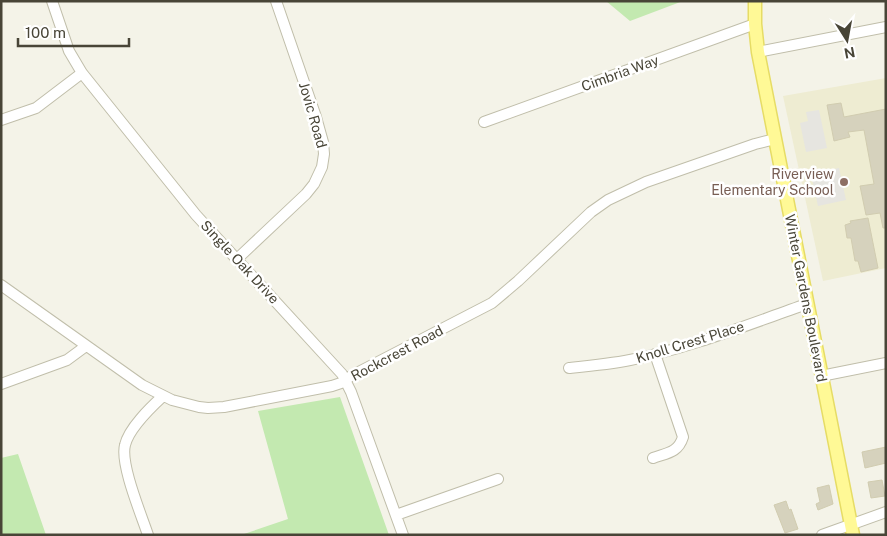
<svg xmlns="http://www.w3.org/2000/svg" width="887" height="536" viewBox="0 0 887 536" font-family="'Public Sans',sans-serif">
  <style>
    .education { fill: #eeecd2 }
    .grass { fill: #c3e9b0 }
    .parking { fill: #e6e5e0 }
    .building { fill: #d6d2bd; stroke: #d1ccb0 }
    .lines { fill: none; stroke-linecap: round; stroke-linejoin: round }
    .minor-casing { stroke: #c0beaa; stroke-width: 12 }
    .major-casing { stroke: #e6dc65; stroke-width: 15 }
    .minor { stroke: #fff; stroke-width: 10 }
    .major { stroke: #fff996; stroke-width: 12 }
    .education-dot { fill: #8d6e63; stroke: #fff; stroke-width: 2 }
    .labels { text-anchor: middle; stroke-width: 5; stroke-linejoin: round; paint-order: stroke }
    .street-label { font-size: 14px; fill: #484537; stroke: #fff }
    .education-label { font-size: 14px; fill: #785e54; stroke: #fff; text-anchor: end }
  </style>
  <rect width="100%" height="100%" fill="#f4f3e8"/>
  <path class="education" d="M886 78V268L823 281 783 96Z"/>
  <path class="grass" d="M606 1H683L630 21Z
    M340 397 389 535H241L288 519 258 411Z
    M18 454 46 535H1V458Z"/>
  <path class="parking" d="M819 110 827 148 806 152 800 123 808 121 806 112Z
    M839 168 846 200 818 206 811 174Z"/>
  <path class="building" d="M841 103 844 117 886 109V228H883L880 213 866 215 860 186 874 184 864 130 848 132 850 137 834 141 827 105Z
    M868 218 878 268 861 272 858 261H855L851 238H847L845 225 851 223 850 221Z
    M886 447V463L865 468 862 452Z
    M882 480 885 496 871 498 868 482Z
    M829 485 833 504 818 510 816 504 820 502 817 488Z
    M786 501 789 510 791 509 798 529 785 533 774 505Z"/>
  <g class="lines">
    <defs>
      <path id="minor" d="M52 1 69 51 82 73 196 215 342 374 351 392 403 535
        M758 52 886 27
        M1 120 36 108 82 73
        M484 122 755 24
        M237 259 306 194 314 184 322 167 324 154 323 142 316 117 276 1
        M1 285 142 385 172 400 199 407 208 408 224 407 332 386 341 383 351 376 492 303 518 281 591 212 608 200 646 182 755 144 775 139
        M569 368C589 366 610 364 630 360 690 348 749 324 807 304
        M821 376 886 363
        M1 384 67 360 86 346
        M653 458C667 453 678 453 683 437L655 354
        M396 515 498 479
        M148 535C141 514 120 464 125 445 129 428 150 408 163 396
        M822 535 886 512"/>
      <path id="major" d="M755 1V24L758 52 853 535"/>
    </defs>
    <use href="#minor" class="minor-casing"/>
    <use href="#major" class="major-casing"/>
    <use href="#minor" class="minor"/>
    <use href="#major" class="major"/>
  </g>
  <circle class="education-dot" cx="844" cy="182" r="5"/>
  <g class="labels">
    <g class="street-label">
      <text transform="translate(620 73) rotate(-20)" y="5">Cimbria Way</text>
      <text transform="translate(313 115) rotate(74)" y="5">Jovic Road</text>
      <text transform="translate(240 262) rotate(47)" y="5">Single Oak Drive</text>
      <text transform="translate(806 298) rotate(79)" y="5">Winter Gardens Boulevard</text>
      <text transform="translate(690 342) rotate(-17)" y="5">Knoll Crest Place</text>
      <text transform="translate(397 353) rotate(-28)" y="5">Rockcrest Road</text>
    </g>
    <g class="education-label">
      <text x="834" y="179">Riverview<tspan x="834" dy="16">Elementary School</tspan></text>
    </g>
  </g>
  <rect width="887" height="536" fill="none" stroke="#484537" stroke-width="5"/>
  <g transform="translate(847 40) rotate(169)" stroke="#ffffff" stroke-width="4" paint-order="stroke">
  <path d="M0-4L9 19L0 12L-9 19Z" fill="#484537"/>
  <text y="-8" font-size="14" font-weight="bold" text-anchor="middle" fill="#484537">N</text>
  </g>
  <path d="M18 38v8h111v-8" fill="none" stroke="#484537" stroke-width="2.5"/>
  <text x="25" y="38" font-size="15" fill="#484537" stroke="#ffffff" stroke-width="4" paint-order="stroke">100 m</text>
</svg>
